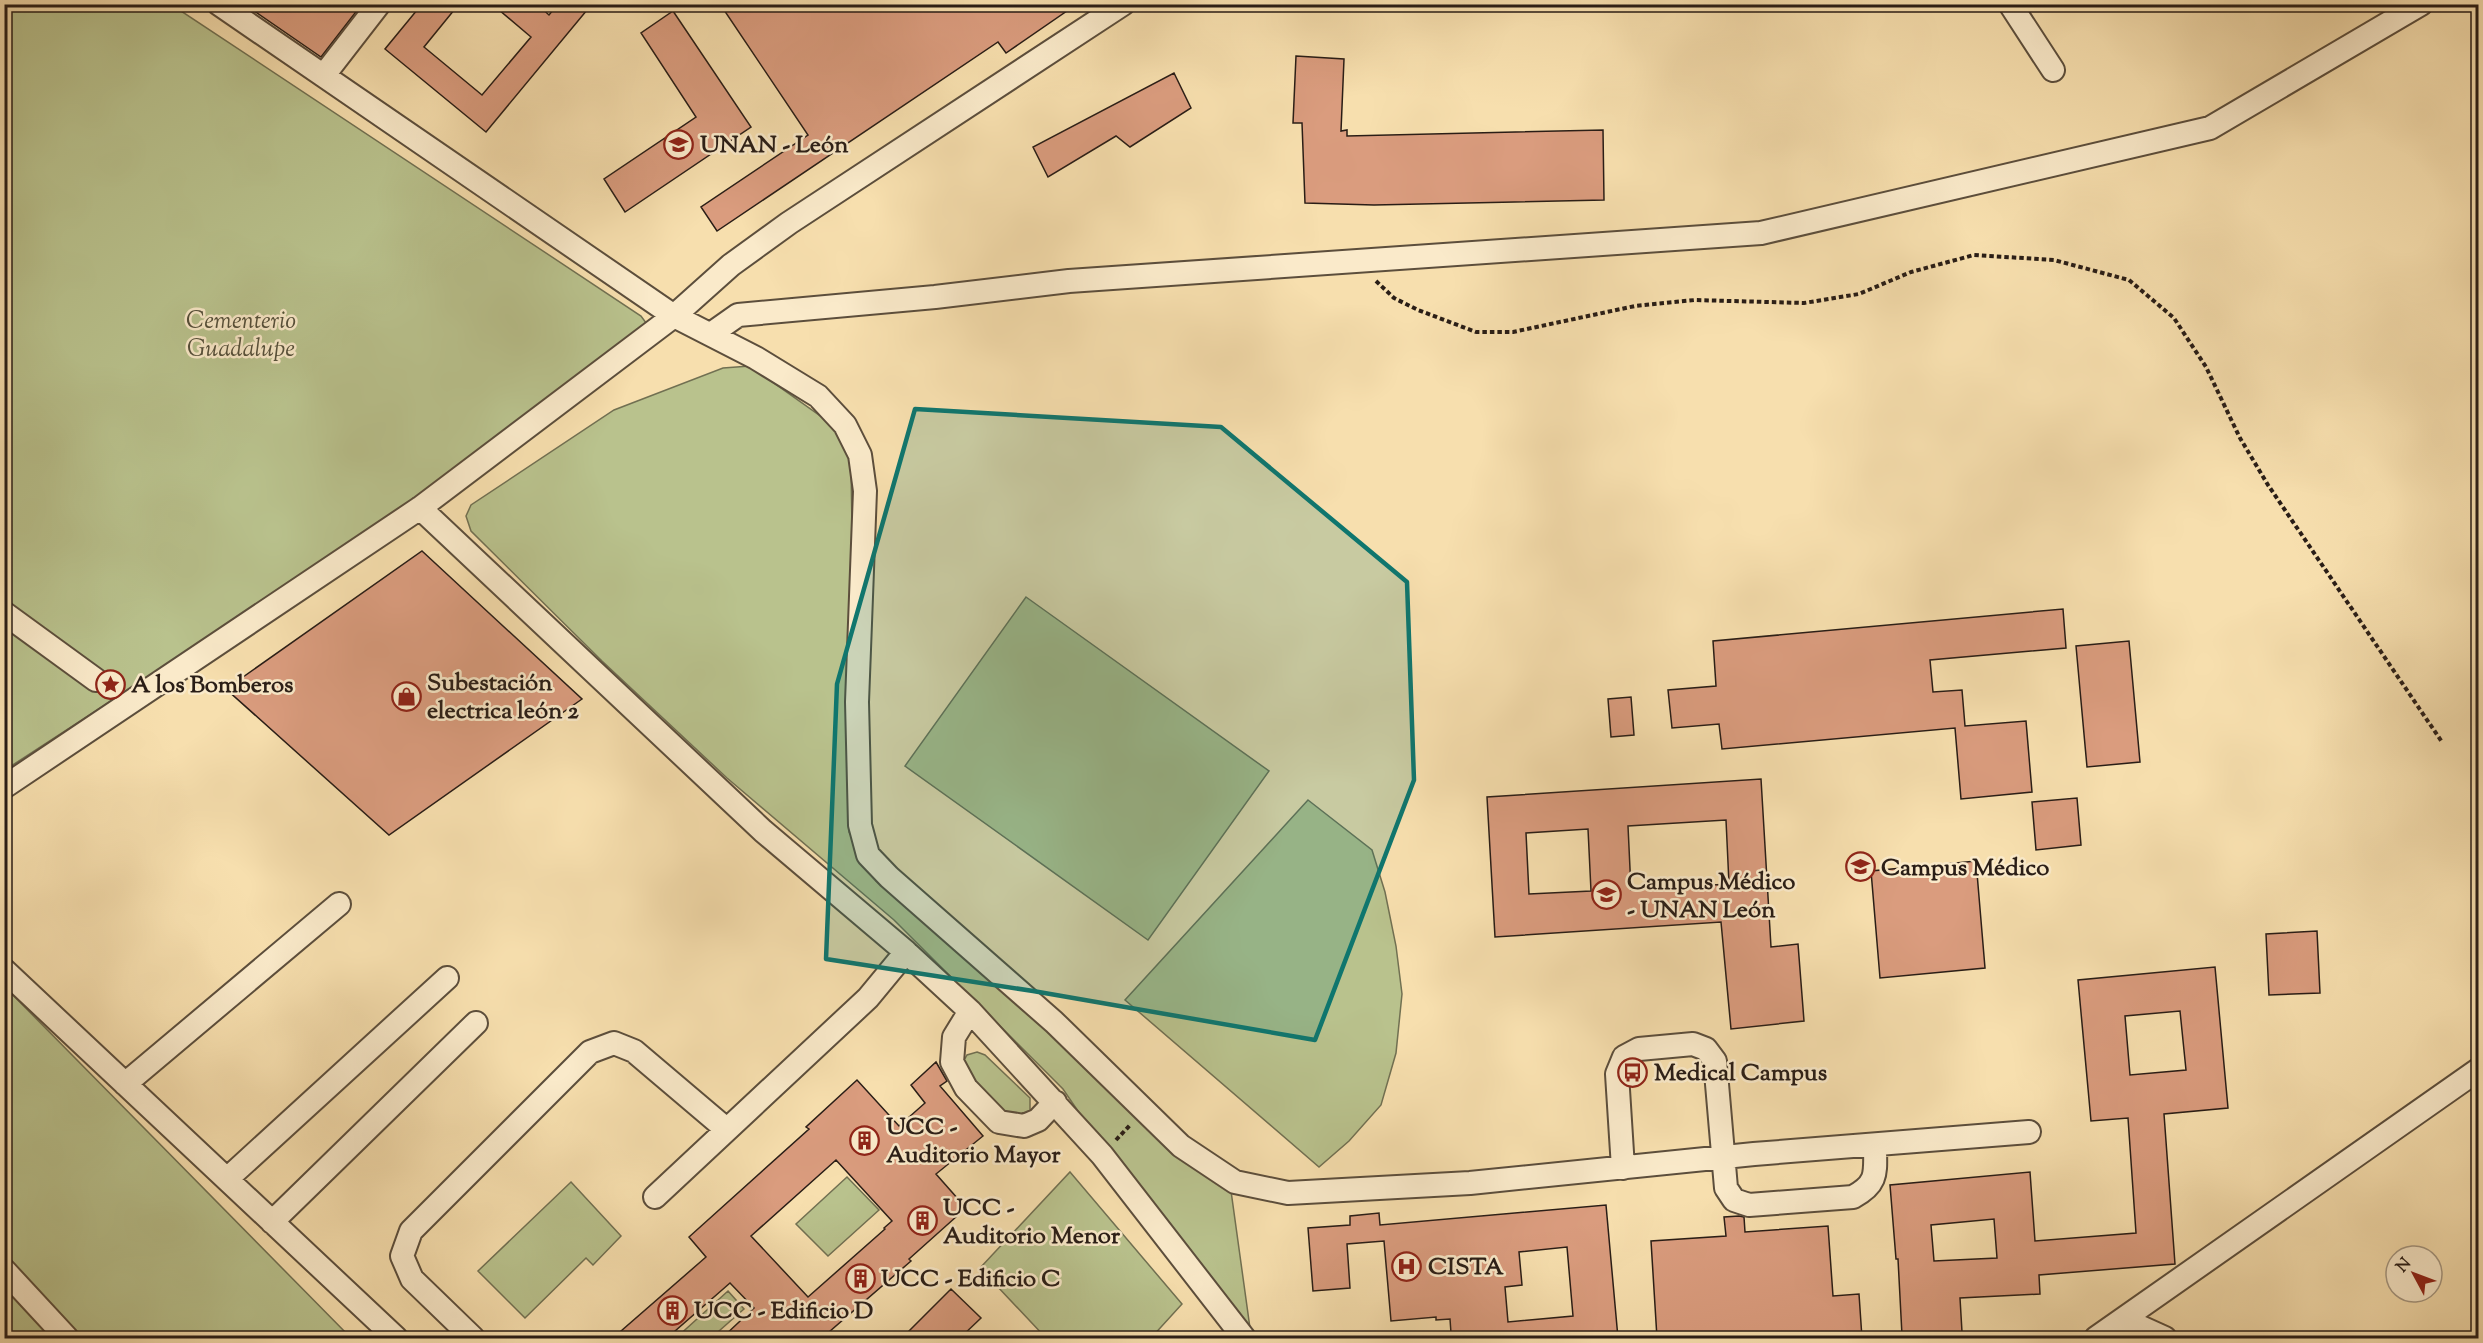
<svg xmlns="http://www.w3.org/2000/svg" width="2483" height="1343" viewBox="0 0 2483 1343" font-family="'Sorts Mill Goudy',serif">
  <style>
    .green { fill: #b9c28d; stroke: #717052; stroke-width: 1.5 }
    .building { fill: #da9c7e; stroke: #291d16; stroke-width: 1.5; fill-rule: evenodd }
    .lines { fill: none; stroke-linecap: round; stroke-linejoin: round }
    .minor-casing { stroke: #5c4e3c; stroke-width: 26 }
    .path { stroke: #291d16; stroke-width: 4; stroke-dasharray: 4.5 3; stroke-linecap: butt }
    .minor { stroke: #faeaca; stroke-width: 22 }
    .marked { fill: #0f766e; fill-opacity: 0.2; stroke: #0f766e; stroke-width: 4.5; stroke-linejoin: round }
    .labels { text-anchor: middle; stroke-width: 5; stroke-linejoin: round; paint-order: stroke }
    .poi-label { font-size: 24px; font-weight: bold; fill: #291d16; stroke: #faeaca; text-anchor: start }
    .park-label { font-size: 24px; font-style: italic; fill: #544f3a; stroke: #faeaca }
  </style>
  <rect width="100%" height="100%" fill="#f7dfae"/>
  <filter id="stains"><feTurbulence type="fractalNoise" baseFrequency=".00333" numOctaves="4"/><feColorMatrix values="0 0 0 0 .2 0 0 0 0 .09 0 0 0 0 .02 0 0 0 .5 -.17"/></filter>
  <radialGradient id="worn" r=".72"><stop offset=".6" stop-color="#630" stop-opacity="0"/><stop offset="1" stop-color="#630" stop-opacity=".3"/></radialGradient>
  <path class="green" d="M5 5H172L641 316 655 335 454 478 5 770Z
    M750 366 840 430 851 466 852 528 847 753 849 832 876 881 1008 993 1231 1191 1250 1328 1120 1173 1063 1089 894 920 727 778 602 661 471 531 466 516 471 505 614 410 723 368Z
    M1026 597 1269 771 1148 940 905 766Z
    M1308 800 1372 850 1385 892 1396 946 1402 994 1396 1053 1381 1105 1349 1141 1319 1167 1125 1000Z
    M5 987 351 1338H5Z
    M977 1052 985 1055 1030 1098V1110L1022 1117 1009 1118 965 1076 962 1064 967 1055Z
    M1070 1172 1182 1304 1151 1338H1046L980 1268Z
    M847 1177 879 1210 828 1256 796 1224Z
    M571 1182 621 1236 593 1265 586 1258 525 1318 478 1271Z
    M728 1291 744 1309 711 1338H676Z"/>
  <path class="building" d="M244 4H362L321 57Z
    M422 4H459L424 47 482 95 531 37 492 4H537L549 15 558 4H592L486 132 385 49Z
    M720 4H1077L1006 53 998 42 717 231 701 207 808 135Z
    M673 11 751 127 625 212 604 179 696 117 641 33Z
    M1296 56 1344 59 1341 131 1347 130V136L1603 130 1604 200 1374 205 1305 203 1302 123H1293Z
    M1174 73 1191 108 1130 147 1116 136 1048 177 1033 147Z
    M422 551 582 699 389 835 226 689Z
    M2063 609 2066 648 1930 660 1933 692 1962 690 1965 726 2026 721 2032 792 1961 799 1955 728 1722 749 1719 724 1672 728 1668 690 1716 686 1713 641Z
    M2129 641 2140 762 2087 767 2076 646Z
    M1631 697 1634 735 1611 737 1608 699Z
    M1761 779 1771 947 1798 944 1804 1021 1731 1029 1721 922 1495 937 1487 797ZM1726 820 1729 884 1631 890 1628 826ZM1588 829 1591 891 1529 894 1526 833Z
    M2077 798 2081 845 2036 850 2032 802Z
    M1976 861 1985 968 1880 978 1871 871Z
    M2317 931 2320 993 2269 995 2266 934Z
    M2215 967 2228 1108 2164 1114 2175 1264 2039 1275 2040 1294 1960 1298 1962 1332 1902 1335 1898 1259H1896L1890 1185 2030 1172 2035 1241 2136 1233 2128 1118 2091 1121 2078 980ZM2180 1011 2186 1070 2130 1075 2125 1016ZM1994 1219 1997 1258 1934 1261 1931 1225Z
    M936 1062 947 1081 940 1086 983 1136 936 1174 966 1208 909 1259 911 1261 822 1338H722L754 1308 730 1283 667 1338H613L706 1257 689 1237 809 1129 806 1127 857 1080 899 1126 925 1103 911 1085ZM836 1160 892 1221 884 1228 885 1229 808 1297 751 1236Z
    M1606 1205 1618 1338H1463V1332L1451 1333 1450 1319 1436 1320V1317L1391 1321 1384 1241 1347 1244 1350 1288 1313 1291 1308 1228 1350 1225V1216L1379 1213 1380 1225ZM1567 1247 1573 1316 1508 1322 1505 1287 1522 1285 1519 1252Z
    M1739 1216 1744 1217 1745 1232 1828 1226 1833 1296 1859 1294 1862 1338H1657L1651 1241 1726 1236 1724 1217Z
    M951 1289 981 1318 960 1338H902Z"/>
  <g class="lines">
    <defs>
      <path id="minor" d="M219 4 674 316 756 358 818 396 845 425 860 455 865 491 857 702 860 825 868 855 889 877 1054 1022 1181 1146 1235 1182 1288 1193 1470 1183 1754 1154 2029 1132
        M2010 4 2053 70
        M324 75 379 4
        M711 334 738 315 935 297 1069 281 1761 233 2210 128 2421 4
        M420 508 763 831 906 952 970 1011 1102 1155 1244 1338
        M4 613 96 680
        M4 787 420 508 674 316 731 265 789 223 1123 4
        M4 970 396 1338
        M970 1011 954 1037 952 1062 966 1088 999 1122 1024 1126 1038 1120 1055 1102
        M125 1084 339 904
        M1623 1168 1617 1074 1624 1057 1639 1049 1693 1044 1706 1049 1715 1061 1726 1188 1734 1200 1749 1205 1853 1197C1879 1183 1875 1172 1875 1145
        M227 1179 447 978
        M655 1197 868 998 906 952
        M272 1222 476 1023
        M4 1270 67 1338
        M2123 1319 2165 1338
        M473 1338 412 1279 402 1256 411 1231 590 1052 614 1043 634 1051 726 1129
        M2096 1338 2478 1070"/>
    </defs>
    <use href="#minor" class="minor-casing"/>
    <path class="path" d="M1376 281 1394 298 1418 310 1476 332H1513L1635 306 1695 300 1804 303 1859 294 1911 272 1974 255 2054 260 2129 280 2174 318 2206 367 2240 438 2268 485 2442 742
      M1116 1140 1131 1124"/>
    <use href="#minor" class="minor"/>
  </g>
  <path class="marked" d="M915 409 1221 427 1407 582 1414 780 1315 1040 1033 991 826 959 837 684Z"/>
  <defs>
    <symbol id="university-ring" viewBox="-11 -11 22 22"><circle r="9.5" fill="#faeaca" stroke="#8f2418" stroke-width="1.5"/><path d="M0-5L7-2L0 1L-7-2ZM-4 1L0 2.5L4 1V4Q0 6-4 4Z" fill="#8f2418"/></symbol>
    <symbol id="sight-ring" viewBox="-11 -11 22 22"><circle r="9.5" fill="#faeaca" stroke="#8f2418" stroke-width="1.5"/><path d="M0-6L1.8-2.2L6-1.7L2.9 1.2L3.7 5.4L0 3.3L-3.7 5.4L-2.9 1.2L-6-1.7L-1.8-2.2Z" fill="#8f2418"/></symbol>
    <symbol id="shop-ring" viewBox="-11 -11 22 22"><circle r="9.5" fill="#faeaca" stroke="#8f2418" stroke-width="1.5"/><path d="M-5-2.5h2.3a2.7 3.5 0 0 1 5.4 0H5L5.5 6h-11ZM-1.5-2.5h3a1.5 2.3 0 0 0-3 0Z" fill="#8f2418"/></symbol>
    <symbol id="bus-ring" viewBox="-11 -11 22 22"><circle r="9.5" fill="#faeaca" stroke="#8f2418" stroke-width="1.5"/><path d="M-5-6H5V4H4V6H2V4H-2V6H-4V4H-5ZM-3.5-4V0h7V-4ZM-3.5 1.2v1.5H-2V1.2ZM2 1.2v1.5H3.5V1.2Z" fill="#8f2418"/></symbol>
    <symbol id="building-ring" viewBox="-11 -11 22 22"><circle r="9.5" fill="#faeaca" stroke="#8f2418" stroke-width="1.5"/><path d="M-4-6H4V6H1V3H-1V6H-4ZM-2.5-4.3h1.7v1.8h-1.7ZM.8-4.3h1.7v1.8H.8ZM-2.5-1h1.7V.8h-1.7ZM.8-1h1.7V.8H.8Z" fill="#8f2418"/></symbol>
    <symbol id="hospital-ring" viewBox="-11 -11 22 22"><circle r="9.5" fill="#faeaca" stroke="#8f2418" stroke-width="1.5"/><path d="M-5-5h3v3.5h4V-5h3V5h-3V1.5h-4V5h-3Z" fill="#8f2418"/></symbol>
  </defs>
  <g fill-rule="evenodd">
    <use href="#university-ring" x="662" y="128" width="33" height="33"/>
    <use href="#sight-ring" x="94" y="668" width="33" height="33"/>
    <use href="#shop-ring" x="390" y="680" width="33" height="33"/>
    <use href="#university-ring" x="1844" y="850" width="33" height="33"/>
    <use href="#university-ring" x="1590" y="878" width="33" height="33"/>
    <use href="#bus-ring" x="1616" y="1056" width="33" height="33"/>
    <use href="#building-ring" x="848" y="1124" width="33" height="33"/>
    <use href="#building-ring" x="906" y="1204" width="33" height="33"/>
    <use href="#hospital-ring" x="1390" y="1250" width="33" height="33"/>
    <use href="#building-ring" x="844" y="1262" width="33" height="33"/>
    <use href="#building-ring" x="656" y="1294" width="33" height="33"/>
  </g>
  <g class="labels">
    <g class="poi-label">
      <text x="700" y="152">UNAN - León</text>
      <text x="427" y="690">Subestación<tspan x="427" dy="28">electrica león 2</tspan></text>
      <text x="131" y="692">A los Bomberos</text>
      <text x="1881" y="875">Campus Médico</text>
      <text x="1627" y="889">Campus Médico<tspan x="1627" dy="28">- UNAN León</tspan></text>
      <text x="1654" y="1080">Medical Campus</text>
      <text x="886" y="1134">UCC -<tspan x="886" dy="28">Auditorio Mayor</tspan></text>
      <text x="943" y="1215">UCC -<tspan x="943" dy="28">Auditorio Menor</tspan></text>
      <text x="1428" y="1274">CISTA</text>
      <text x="881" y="1286">UCC - Edificio C</text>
      <text x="694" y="1318">UCC - Edificio D</text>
    </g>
    <g class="park-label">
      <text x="241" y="328">Cementerio<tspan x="241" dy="28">Guadalupe</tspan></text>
    </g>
  </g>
  <rect width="2483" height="1343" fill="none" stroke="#f7dfae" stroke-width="24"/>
  <rect x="6" y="6" width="2471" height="1331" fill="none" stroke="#291d16" stroke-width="3"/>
  <rect x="12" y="12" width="2459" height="1319" fill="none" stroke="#291d16" stroke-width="1.5"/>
  <g transform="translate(2414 1274) rotate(311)"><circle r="28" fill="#faeaca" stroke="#a69882" stroke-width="1.5"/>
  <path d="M0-4.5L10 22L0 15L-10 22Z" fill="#8f2418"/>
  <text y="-9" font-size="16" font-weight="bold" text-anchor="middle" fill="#291d16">N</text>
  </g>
  <rect width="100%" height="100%" filter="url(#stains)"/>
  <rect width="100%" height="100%" fill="url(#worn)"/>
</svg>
